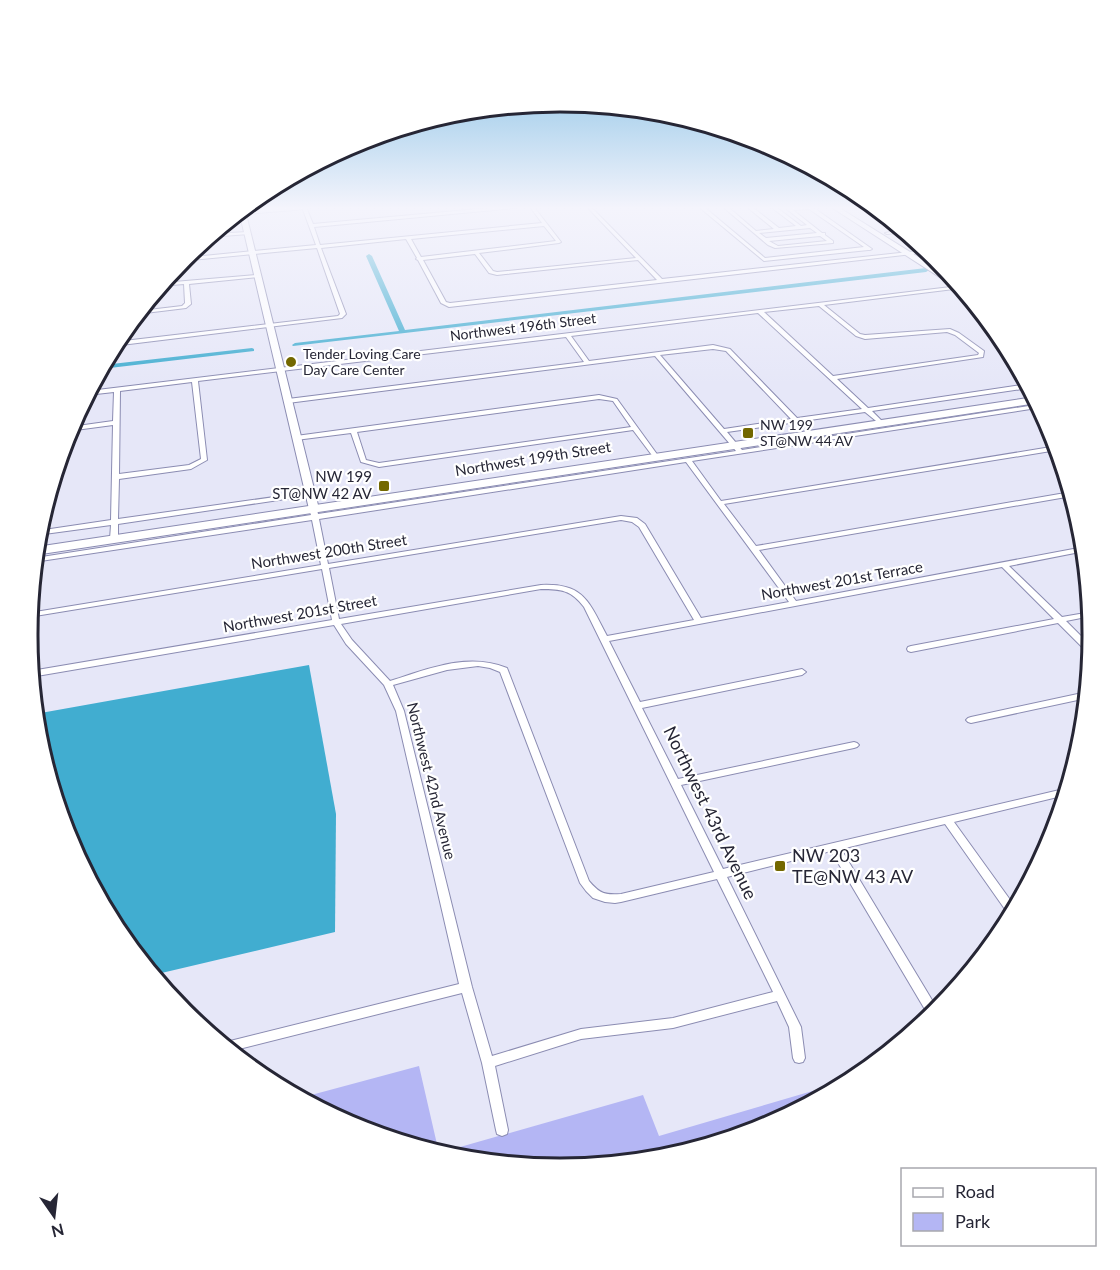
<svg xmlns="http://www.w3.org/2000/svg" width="1120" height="1270" viewBox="0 0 1120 1270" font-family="Lato,sans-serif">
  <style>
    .green { fill: #b4b6f4 }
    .water { fill: #41add0 }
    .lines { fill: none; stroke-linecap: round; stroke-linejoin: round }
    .canal { fill: #41add0; fill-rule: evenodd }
    .street-casing { stroke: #8b8cb2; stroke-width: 2 }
    .secondary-casing { stroke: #8b8cb2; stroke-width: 2 }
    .primary-casing { stroke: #8b8cb2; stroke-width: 2 }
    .street { fill: #fff; fill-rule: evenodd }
    .secondary { fill: #fff; fill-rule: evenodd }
    .primary { fill: #fff; fill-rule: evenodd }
    .poi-dot { fill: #736800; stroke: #fff; stroke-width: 2 }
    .labels { text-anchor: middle; stroke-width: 4.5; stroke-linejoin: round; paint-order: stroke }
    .far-street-label { font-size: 14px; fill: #262635; stroke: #fff }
    .far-poi-label { font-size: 14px; fill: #262635; stroke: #fff; text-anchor: start }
    .street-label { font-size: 15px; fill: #262635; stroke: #fff }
    .poi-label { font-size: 15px; fill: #262635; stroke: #fff; text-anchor: end }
    .near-street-label { font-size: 18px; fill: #262635; stroke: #fff }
    .near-poi-label { font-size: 18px; fill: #262635; stroke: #fff; text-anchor: start }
    .rim { fill: none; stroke: #262635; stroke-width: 3 }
  </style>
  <rect width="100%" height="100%" fill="#e6e7f8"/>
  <path class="green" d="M419 1066 439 1153 356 1127 300 1098Z
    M850 1080 764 1128 664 1158 560 1168 456 1158 439 1153 643 1095 659 1136Z"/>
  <path class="water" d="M309 665 336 814 335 932 153 975 117 931 67 839 37 739 35 714Z"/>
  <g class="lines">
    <path class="canal" d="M369 254 372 256 405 330 926 268 929 270 926 272 293 346 292 345 295 343 399 331 366 256Z
      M252 348 254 349V351L101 369 103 365Z"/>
    <defs>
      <path id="street" d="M302 207H306L313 224 500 207H516L514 208 314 227 320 245 542 223 530 207H534L561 242 559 243 479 253 493 271 497 272 636 258 587 207H591L662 279 927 250 930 252 449 307 441 303 418 260 416 259 417 258 406 239 321 248 346 314 342 318 113 346 115 342 338 316 340 314 317 248 181 261 183 258 316 245ZM544 226 556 241 421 257 411 239ZM475 254 489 273 497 275 638 260 657 280 450 303 446 302 423 260Z
        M699 207H704L765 258 864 247 809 209 793 210 822 233H825V235L833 241V243L775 248 768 245 723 207H728L756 231 774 229 747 207H752L779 228 796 226 771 207H776L801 226 807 225 784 207H815L814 208 872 249 870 250H868L764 261ZM810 228 817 233 766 238 759 233ZM820 236 827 241 778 246 769 241Z
        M902 230 905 232 887 234 885 233Z
        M247 232 249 233V234L209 237 212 234Z
        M257 275 259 276V277L189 284 191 304 186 308 137 314 140 311 182 306 185 303 184 284 160 286 162 283Z
        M959 286 962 288 824 305 860 334 865 335 950 329 959 333 984 351 983 357 837 379 868 408 1028 384 1029 388 872 411 884 423 881 425 865 412 727 432 742 450 1035 405 1038 407 1037 408 692 461 721 501 1057 446 1058 450H1057L724 504 756 546 1071 492 1072 496 759 550 796 601 1084 547 1085 551 1009 566 1062 617 1091 612V616L1066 621 1092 647 1091 654 1088 653 1058 623 911 652 908 651 907 649 908 647 911 646 1054 619 1002 567 609 641 640 702 802 669 806 672 802 675 642 708 678 779 854 742 857 743 859 745 857 747 854 748 681 785 723 869 1068 788 1066 795 954 822 1016 908 1011 916 1009 915 945 824 841 849 938 1010 930 1018 831 851 727 877 801 1027 805 1058 803 1062 799 1063 795 1062 793 1058 789 1027 777 1001 673 1028 581 1039 495 1066 508 1130 507 1134 502 1136 497 1134 496 1130 482 1063 462 993 231 1051 222 1043 459 984 396 711 384 685 346 644 334 625 31 677V671L332 620 322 569 29 617V613L321 565 312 520 34 562 35 558 311 515 310 512 314 510H317L318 514 736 451 655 356 288 403 285 401 288 399 584 362 566 337 198 381 207 460 191 469 119 479 118 519 310 492 313 494 312 495 118 524V539L114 541 110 539 111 525 37 535V531L111 520 113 425 68 431 70 427 113 421 114 392 87 395 89 391ZM819 306 856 336 865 339 947 332 955 335 979 353 978 355 833 376 764 312ZM758 313 862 409 797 418 730 349 713 345 589 361 571 336ZM713 349 726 351 791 419 724 429 660 355ZM192 382 201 459 189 465 119 474 120 391ZM686 462 789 602 701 618 645 524 637 518 621 516 328 564 319 519ZM621 520 632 522 639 527 694 620 607 636C589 602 584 583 541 585L339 619 329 568ZM541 589C561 589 571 590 584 607L714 872 621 894C605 895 600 894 589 881L507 668C468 652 428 669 390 681L352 640 341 624ZM478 666 490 668 500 672 580 883 586 891 593 898 605 902 615 903 621 902 717 879 773 992 673 1018 581 1029 492 1056 472 987 404 711 393 685 447 670Z
        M599 395 617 399 659 457 658 458H654L633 430 379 467 361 462 351 433 296 440 293 438 296 436ZM599 399 613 401 631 427 379 463 366 460 357 432Z
        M1087 692V698L971 723 968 722 966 720 968 718 971 717Z"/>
      <path id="secondary" d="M284 207H309L306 209 246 214 319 509 314 512 309 509 240 215 236 214 244 208 245 210Z
        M831 207H838L955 280 962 289H958Z"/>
      <path id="primary" d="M1034 397 1037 403 35 555 36 547Z"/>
    </defs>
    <use href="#street" class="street-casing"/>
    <use href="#secondary" class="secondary-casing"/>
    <use href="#primary" class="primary-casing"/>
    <use href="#street" class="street"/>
    <use href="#secondary" class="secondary"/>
    <use href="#primary" class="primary"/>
  </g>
  <linearGradient id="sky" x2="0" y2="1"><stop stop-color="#65b1de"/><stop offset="0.54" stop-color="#f4f4fc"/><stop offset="1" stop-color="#f4f4fc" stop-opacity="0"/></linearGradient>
  <rect width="1120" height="385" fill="url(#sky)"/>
  <g class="poi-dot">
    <circle cx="291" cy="362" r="6"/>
    <rect x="742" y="427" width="12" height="12" rx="3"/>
    <rect x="378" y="480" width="12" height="12" rx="3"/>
    <rect x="774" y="860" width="12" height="12" rx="3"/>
  </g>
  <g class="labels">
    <g class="far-street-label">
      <text transform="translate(523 327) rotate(-7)" y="5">Northwest 196th Street</text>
    </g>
    <g class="far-poi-label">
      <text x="303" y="359">Tender Loving Care<tspan x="303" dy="16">Day Care Center</tspan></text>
      <text x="760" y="430">NW 199<tspan x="760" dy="16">ST@NW 44 AV</tspan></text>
    </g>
    <g class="street-label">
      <text transform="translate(533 459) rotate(-9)" y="5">Northwest 199th Street</text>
      <text transform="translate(329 552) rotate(-9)" y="5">Northwest 200th Street</text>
      <text transform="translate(842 581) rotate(-10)" y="5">Northwest 201st Terrace</text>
      <text transform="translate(300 614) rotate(-10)" y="5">Northwest 201st Street</text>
      <text transform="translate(431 781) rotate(76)" y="5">Northwest 42nd Avenue</text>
    </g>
    <g class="poi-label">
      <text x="372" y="482">NW 199<tspan x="372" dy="17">ST@NW 42 AV</tspan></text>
    </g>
    <g class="near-street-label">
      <text transform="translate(710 813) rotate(64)" y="6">Northwest 43rd Avenue</text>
    </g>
    <g class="near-poi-label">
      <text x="792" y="862">NW 203<tspan x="792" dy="21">TE@NW 43 AV</tspan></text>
    </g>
  </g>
  <path d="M0 0H1120V1270H0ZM560 112H560A522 522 0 0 1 1082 634V636A522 522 0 0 1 560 1158H560A522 522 0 0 1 38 636V634A522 522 0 0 1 560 112Z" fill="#fff" fill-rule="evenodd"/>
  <path class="rim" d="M560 112H560A522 522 0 0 1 1082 634V636A522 522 0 0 1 560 1158H560A522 522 0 0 1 38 636V634A522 522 0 0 1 560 112Z"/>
  <rect x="901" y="1168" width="195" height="78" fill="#ffffff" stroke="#a8a8ae" stroke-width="1.5"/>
  <rect x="913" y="1188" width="30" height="9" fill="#ffffff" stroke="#a8a8ae" stroke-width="1.5"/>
  <text x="955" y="1198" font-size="18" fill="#262635">Road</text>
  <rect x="913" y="1213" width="30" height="18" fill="#b4b6f4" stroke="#a8a8ae" stroke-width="1.5"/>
  <text x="955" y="1228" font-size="18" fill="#262635">Park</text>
  <g transform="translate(54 1216) rotate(166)" stroke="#ffffff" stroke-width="4.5" paint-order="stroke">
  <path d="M0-4.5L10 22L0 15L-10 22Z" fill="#262635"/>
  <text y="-9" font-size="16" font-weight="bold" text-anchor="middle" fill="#262635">N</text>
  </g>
</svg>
